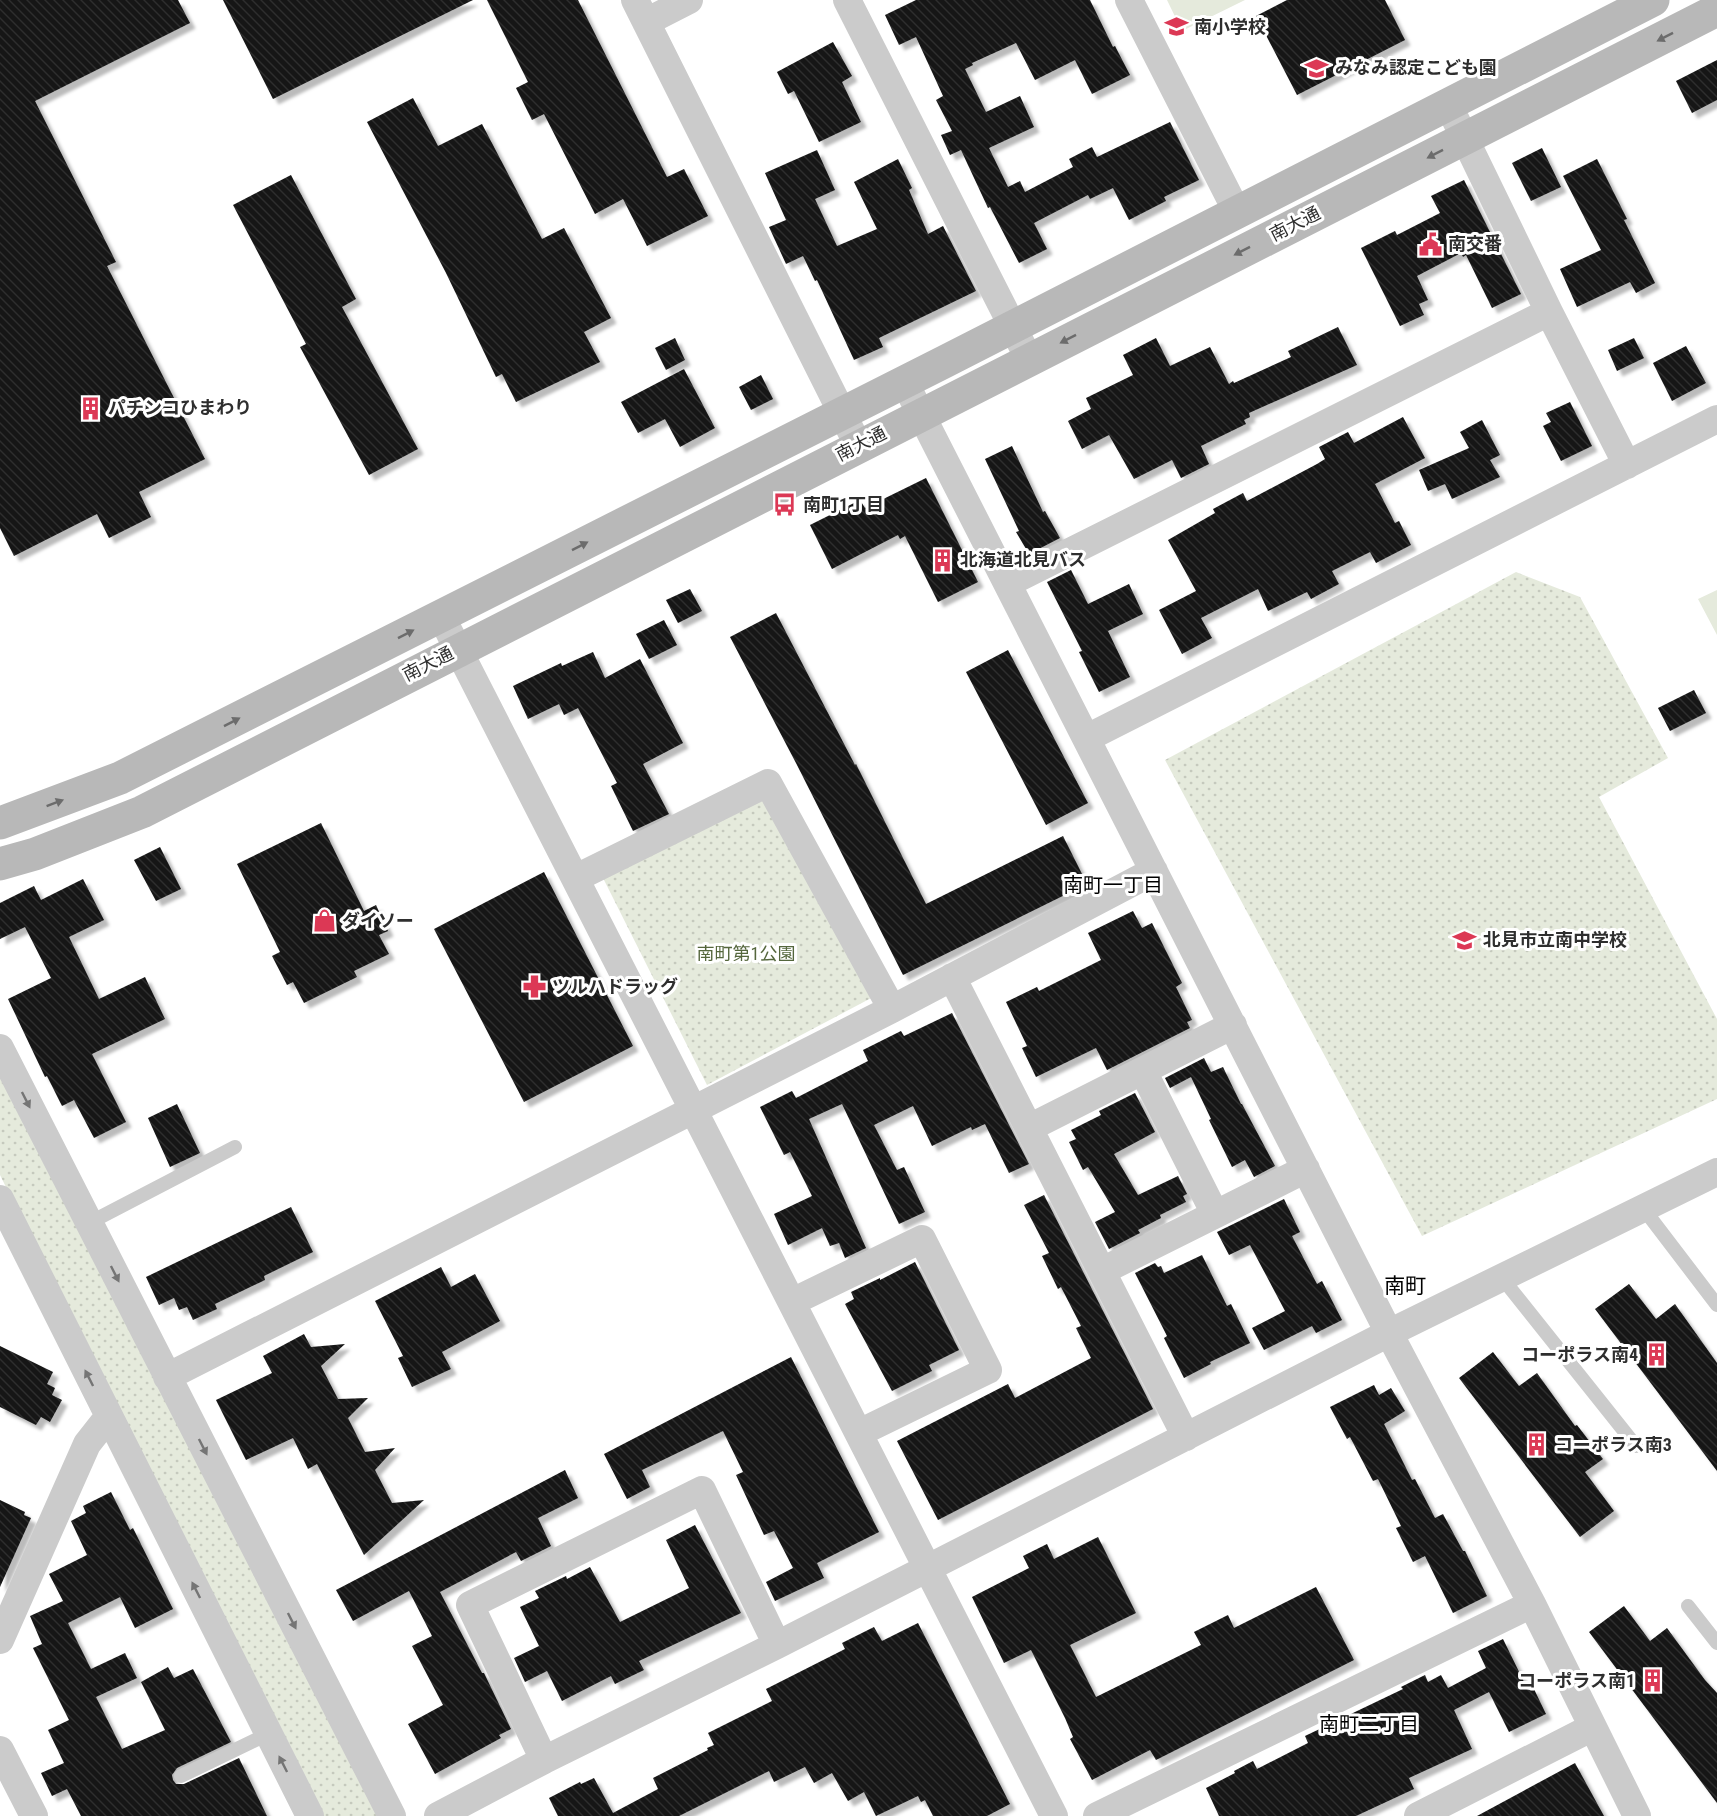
<svg xmlns="http://www.w3.org/2000/svg" width="1717" height="1816" viewBox="0 0 1717 1816" font-family="'Roboto Condensed','Noto Sans JP',sans-serif">
  <style>
    .green { fill: url(#green-dots) }
    .pitch { fill: #e5eadc }
    .building { fill: url(#building-back-hatch); filter: url(#shadow) }
    .lines { fill: none; stroke-linecap: round; stroke-linejoin: round }
    .lane { stroke: #cbcbcb; stroke-width: 14 }
    .street { stroke: #cbcbcb; stroke-width: 28 }
    .secondary { stroke: #b8b8b8; stroke-width: 33 }
    .oneway { fill: #6c6c6c }
    .oneway2 { fill: #757575 }
    .labels { text-anchor: middle; stroke-width: 6; stroke-linejoin: round; paint-order: stroke }
    .poi-label { font-size: 18px; font-weight: bold; fill: #2e2e2e; stroke: #fff; text-anchor: start }
    .street-label { font-size: 18px; fill: #2e2e2e; stroke: #fff }
    .park-label { font-size: 18px; fill: #55673d; stroke: #fff }
    .neighbourhood-label { font-size: 20px; fill: #000; stroke: #fff }
    .quarter-label { font-size: 21px; fill: #000; stroke: #fff }
  </style>
  <defs>
    <pattern id="green-dots" width="8" height="8" patternUnits="userSpaceOnUse" patternTransform="scale(1.5)"><rect width="8" height="8" fill="#e5eadc"/><path d="M2 2h.1M6 6h.1" fill="none" stroke="#c5c9bd" stroke-width="1.8" stroke-linecap="round"/></pattern>
    <pattern id="building-back-hatch" width="6" height="6" patternUnits="userSpaceOnUse" patternTransform="scale(1.5)"><rect width="6" height="6" fill="#151515"/><path d="M-1 5l2 2M0 0l6 6M5-1l2 2" fill="none" stroke="#2f2f2f"/></pattern>
    <filter id="shadow"><feDropShadow dx="5.5" dy="5.5" stdDeviation="1.5" flood-color="#0004"/></filter>
  </defs>
  <rect width="100%" height="100%" fill="#fff"/>
  <path class="green" d="M1516 572 1580 597 1668 758 1599 797 1717 1019V1099L1422 1236 1165 760Z
    M767 795 875 996 707 1085 602 876Z
    M0 1066 381 1816H323L106 1389 0 1175Z"/>
  <path class="pitch" d="M1167 0H1245L1182 31Z
    M1717 590V635L1698 599Z"/>
  <path class="building" d="M0 0H178L190 23 35 101 116 262 107 266 205 459 139 492 151 517 109 538 97 514 14 556 0 528Z
    M223 0H473L273 99Z
    M487 0H578L667 177 684 169 708 216 647 246 623 199 595 214 544 114 532 120 516 88 528 82Z
    M916 0H1090L1113 47 1115 46 1130 75 1092 94 1075 60 1035 80 1016 43 972 63 973 65 965 69 986 112 1020 96 1034 127 989 148 1008 187 1020 181 1025 192 1073 167 1069 159 1092 147 1097 157 1170 122 1199 180 1164 197 1166 201 1129 220 1113 188 1090 199 1088 195 1034 223 1047 249 1019 263 990 207 988 208 961 150 950 155 941 135 952 131 936 100 943 96 916 37 899 45 885 15Z
    M1287 0H1385L1405 40 1297 95 1256 16Z
    M833 42 852 76 842 82 861 122 819 142 794 91 788 94 777 72Z
    M1717 60V100L1692 113 1676 81Z
    M413 98 438 146 482 124 542 239 564 228 611 318 584 332 600 362 516 402 502 374 496 377 446 273 367 122Z
    M1542 148 1561 187 1531 201 1512 163Z
    M817 150 835 190 815 199 837 246 877 229 854 182 898 159 912 188 909 190 928 234 943 226 976 291 879 338 883 347 854 360 817 280 815 281 803 256 786 264 769 227 786 220 765 173Z
    M1597 159 1627 219 1624 220 1655 283 1636 293 1630 282 1577 307 1560 269 1601 250 1563 176Z
    M291 175 356 299 342 307 418 449 369 475 300 347 306 344 233 205Z
    M1464 180 1521 294 1492 308 1466 255 1463 257 1461 253 1417 276 1428 300 1419 304 1424 315 1400 326 1361 248 1395 231 1397 235 1440 213 1431 196Z
    M1338 327 1357 365 1249 413 1250 417 1244 420 1246 424 1201 446 1209 464 1181 478 1172 460 1134 479 1109 435 1082 449 1068 421 1091 409 1086 398 1133 375 1123 355 1156 338 1170 366 1210 347 1229 384 1233 381 1234 383 1291 357 1288 351Z
    M675 338 685 360 666 370 655 348Z
    M1634 338 1644 358 1617 371 1608 350Z
    M1686 346 1706 383 1672 401 1653 363Z
    M684 369 715 428 680 447 665 419 638 433 621 402Z
    M761 375 773 399 751 410 739 387Z
    M1570 402 1592 446 1561 461 1543 426 1551 422 1546 413Z
    M1403 417 1425 458 1375 484 1395 523 1399 521 1411 545 1376 563 1370 552 1332 571 1339 584 1311 599 1307 592 1268 611 1258 589 1201 618 1212 638 1182 654 1159 610 1196 591 1168 540 1215 513 1213 509 1243 493 1247 501 1317 464 1325 459 1319 447 1348 432 1354 443Z
    M1482 420 1500 455 1490 460 1500 477 1452 499 1445 484 1428 491 1419 470 1469 448 1460 432Z
    M1012 446 1043 512 1045 511 1060 538 1029 554 1016 532 1019 531 985 459Z
    M926 478 978 582 938 602 905 536 900 539 898 535 832 569 810 525 860 500 865 508Z
    M1071 570 1088 604 1129 584 1143 614 1108 631 1130 677 1099 692 1079 652 1082 651 1047 582Z
    M690 589 702 611 678 623 666 600Z
    M776 613 855 765 856 764 926 904 1063 836 1087 884 903 975 797 765 730 637Z
    M664 620 677 645 649 659 636 634Z
    M1008 650 1088 803 1046 825 966 672Z
    M593 652 605 678 640 659 683 743 643 764 669 814 633 831 611 786 617 783 578 708 564 715 559 704 528 719 513 686 561 663 562 666Z
    M1694 690 1706 713 1670 731 1658 708Z
    M321 823 364 911 376 905 388 931 379 935 389 954 354 971 357 977 304 1003 293 982 287 985 272 956 280 952 237 864Z
    M160 847 181 889 156 901 134 860Z
    M544 872 633 1046 524 1102 434 929Z
    M83 879 104 920 69 937 99 999 145 977 165 1019 92 1054 126 1122 94 1138 74 1100 62 1106 47 1076 45 1077 8 999 51 978 25 927 0 939V903L34 886 41 900Z
    M1133 911 1142 928 1152 923 1182 983 1176 987 1192 1020 1187 1022 1190 1028 1107 1070 1096 1048 1036 1077 1022 1048 1027 1046 1006 1002 1037 987 1039 991 1101 960 1088 933Z
    M952 1013 1029 1164 1009 1173 985 1124 972 1130 971 1127 932 1146 913 1106 874 1125 897 1170 904 1167 925 1212 899 1224 842 1104 809 1119 866 1248 845 1258 839 1243 830 1246 822 1228 788 1245 774 1214 812 1196 790 1152 784 1155 760 1107 792 1091 796 1098 868 1061 863 1050 901 1031 904 1036Z
    M1204 1058 1211 1072 1223 1067 1241 1104H1242L1275 1166 1254 1177 1245 1160 1232 1167 1209 1120 1211 1119 1191 1077 1170 1088 1165 1078Z
    M1135 1093 1155 1132 1114 1154 1138 1195 1178 1176 1187 1194 1183 1196 1186 1202 1160 1215 1161 1218 1138 1230 1140 1233 1109 1249 1095 1222 1115 1212 1088 1167 1083 1170 1069 1142 1076 1139 1071 1130 1101 1115 1099 1111Z
    M177 1104 200 1153 170 1167 148 1118Z
    M1044 1195 1153 1409 938 1520 897 1441 1008 1384 1015 1398 1091 1358 1076 1328 1081 1326 1061 1287 1058 1289 1042 1256 1049 1253 1024 1205Z
    M1284 1199 1300 1232 1292 1236 1317 1284 1322 1281 1342 1320 1316 1333 1312 1326 1264 1350 1252 1328 1285 1311 1250 1245 1229 1255 1217 1232Z
    M291 1207 313 1252 264 1276 265 1280 215 1304 217 1309 193 1320 187 1307 179 1310 174 1298 159 1305 146 1277Z
    M1202 1255 1227 1306 1231 1304 1250 1343 1210 1362 1211 1364 1184 1378 1164 1338 1167 1336 1135 1273 1155 1263 1158 1267 1161 1266 1164 1273Z
    M915 1262 959 1350 929 1365 932 1371 892 1391 845 1304 854 1299 851 1292 880 1278V1280Z
    M441 1267 451 1287 475 1274 500 1321 442 1352 451 1369 412 1387 398 1358 403 1356 375 1301Z
    M1629 1284 1656 1319 1675 1304 1717 1363V1471L1595 1309Z
    M304 1334 311 1347 345 1344 321 1366 338 1399 368 1398 348 1418 365 1452 395 1448 375 1470 392 1503 424 1500 364 1555 317 1464 308 1469 293 1438 246 1460 216 1400 272 1373 263 1356Z
    M0 1346 53 1372 47 1384 55 1388 52 1395 62 1400 50 1422 41 1417 36 1425 0 1407Z
    M1493 1352 1519 1386 1537 1373 1575 1426 1577 1425 1603 1459 1585 1472 1614 1511 1580 1537 1459 1378Z
    M791 1357 879 1532 817 1563 824 1578 775 1601 766 1582 793 1568 774 1531 764 1535 736 1475 743 1472 723 1431 642 1470 650 1487 627 1499 604 1454Z
    M1374 1385 1379 1395 1391 1388 1405 1411 1384 1424 1412 1480 1415 1479 1435 1518 1443 1514 1463 1551H1465L1487 1596 1453 1613 1425 1556 1413 1562 1396 1528 1401 1526 1378 1479 1373 1481 1350 1437 1347 1439 1330 1407Z
    M565 1470 578 1498 538 1518 551 1546 521 1561 516 1552 440 1592 482 1673H484L511 1729 499 1735 501 1738 435 1774 408 1724 443 1705 412 1646 432 1636 409 1591 353 1621 336 1590Z
    M111 1492 130 1530 133 1528 173 1609 135 1628 120 1597 68 1623 91 1669 125 1653 137 1678 96 1697 122 1749 165 1730 141 1682 168 1667 174 1678 193 1669 231 1742 177 1768 172 1775 173 1780 176 1784H184L239 1758 267 1816H81L67 1789 52 1796 41 1773 64 1763 48 1730 69 1720 33 1648 42 1644 30 1616 63 1601 49 1574 87 1555 71 1521 86 1513 83 1506Z
    M0 1500 25 1512 24 1515 31 1518 0 1587Z
    M695 1525 741 1613 639 1661 644 1670 615 1684 611 1676 562 1701 547 1671 525 1682 514 1658 539 1646 520 1607 539 1598 535 1591 566 1576 567 1579 590 1567 620 1622 689 1588 666 1540Z
    M1098 1537 1136 1613 1070 1645 1096 1697 1201 1645 1194 1632 1228 1615 1234 1628 1316 1587 1354 1660 1156 1760 1150 1750 1092 1780 1070 1739 1073 1737 1065 1718 1031 1650 1004 1663 972 1597 1029 1568 1023 1556 1047 1544 1054 1559Z
    M1624 1606 1650 1641 1667 1628 1705 1680 1717 1693V1803L1589 1632Z
    M918 1623 1010 1804 987 1816H933L925 1800 921 1802 918 1796 876 1816 864 1792 848 1801 832 1773 814 1783 805 1767 774 1782 769 1771 679 1816H558L549 1798 580 1782 581 1784 594 1778 613 1813 658 1789 653 1778 708 1750 707 1748 714 1745 708 1733 772 1701 766 1689 845 1649 842 1643 874 1627 882 1641Z
    M1503 1639 1528 1690 1533 1687 1546 1714 1509 1732 1489 1692 1454 1710 1472 1749 1409 1778 1414 1789 1356 1816H1219L1206 1788 1235 1773 1234 1771 1253 1761 1257 1769 1308 1743 1305 1736 1403 1689 1401 1687 1425 1675 1428 1682 1441 1675 1448 1688 1486 1668 1478 1651Z
    M1575 1763 1604 1816H1477Z"/>
  <g class="lines">
    <path class="lane" d="M1643 1208 1717 1305
      M89 1223 235 1147
      M1502 1278 1636 1446
      M1688 1606 1717 1643
      M181 1776 268 1734"/>
    <path class="street" d="M635 0 858 445
      M847 0 1029 359
      M1129 0 1237 212
      M646 22 689 0
      M1448 104 1549 312 1627 465
      M904 381 1389 1333 1532 1604 1637 1816
      M1008 583 1549 312
      M441 616 1054 1816
      M1087 738 1717 419
      M576 878 768 783 892 1009
      M952 977 1186 1437
      M0 1048 392 1816
      M1143 1071 1215 1214
      M1029 1128 1233 1025
      M0 1199 310 1816
      M1102 1271 1306 1169
      M792 1302 922 1239 988 1370 859 1433
      M167 1377 892 1009 1154 871
      M0 1640 87 1444 109 1416
      M0 1750 34 1816
      M544 1760 470 1605 702 1490 777 1645
      M438 1816 544 1760 777 1645 1389 1333 1717 1172
      M1097 1816 1532 1604
      M1418 1816 1593 1727"/>
    <path class="secondary" d="M0 823 120 778 946 361 1653 0
      M0 864 35 854 142 812C665 542 1192 278 1717 10"/>
  </g>
  <defs><path id="oneway-solid" d="M-6-.8H1V-3.2L6.5 0L1 3.2V.8H-6Z" transform="scale(1.5)"/></defs>
  <g class="oneway">
    <use href="#oneway-solid" transform="translate(1665 37) rotate(153)"/>
    <use href="#oneway-solid" transform="translate(1435 154) rotate(153)"/>
    <use href="#oneway-solid" transform="translate(1242 251) rotate(153)"/>
    <use href="#oneway-solid" transform="translate(1068 339) rotate(153)"/>
    <use href="#oneway-solid" transform="translate(580 546) rotate(-27)"/>
    <use href="#oneway-solid" transform="translate(406 634) rotate(-27)"/>
    <use href="#oneway-solid" transform="translate(232 722) rotate(-27)"/>
    <use href="#oneway-solid" transform="translate(55 803) rotate(-21)"/>
  </g>
  <g class="oneway2">
    <use href="#oneway-solid" transform="translate(26 1100) rotate(63)"/>
    <use href="#oneway-solid" transform="translate(115 1274) rotate(63)"/>
    <use href="#oneway-solid" transform="translate(89 1378) rotate(-117)"/>
    <use href="#oneway-solid" transform="translate(203 1447) rotate(63)"/>
    <use href="#oneway-solid" transform="translate(196 1590) rotate(-117)"/>
    <use href="#oneway-solid" transform="translate(292 1621) rotate(63)"/>
    <use href="#oneway-solid" transform="translate(283 1764) rotate(-117)"/>
  </g>
  <defs>
    <symbol id="school-bare" viewBox="-9 -9 18 18"><path d="M0-5L7-2L0 1L-7-2ZM-4 1L0 2.5L4 1V4Q0 6-4 4Z" fill="#dc3855" stroke="#fff" stroke-width="2.5" paint-order="stroke"/></symbol>
    <symbol id="civic-bare" viewBox="-9 -9 18 18"><path d="M-.6-6.5H3V-4.5H.6V-3L4-1V1h2V6H-6V1h2V-1L-.6-3ZM-1.2 2.5V6h2.4V2.5Z" fill="#dc3855" stroke="#fff" stroke-width="2.5" paint-order="stroke"/></symbol>
    <symbol id="building-bare" viewBox="-9 -9 18 18"><path d="M-4-6H4V6H1V3H-1V6H-4ZM-2.5-4.3h1.7v1.8h-1.7ZM.8-4.3h1.7v1.8H.8ZM-2.5-1h1.7V.8h-1.7ZM.8-1h1.7V.8H.8Z" fill="#dc3855" stroke="#fff" stroke-width="2.5" paint-order="stroke"/></symbol>
    <symbol id="bus-bare" viewBox="-9 -9 18 18"><path d="M-5-6H5V4H4V6H2V4H-2V6H-4V4H-5ZM-3.5-4V0h7V-4ZM-3.5 1.2v1.5H-2V1.2ZM2 1.2v1.5H3.5V1.2Z" fill="#dc3855" stroke="#fff" stroke-width="2.5" paint-order="stroke"/></symbol>
    <symbol id="shop-bare" viewBox="-9 -9 18 18"><path d="M-5-2.5h2.3a2.7 3.5 0 0 1 5.4 0H5L5.5 6h-11ZM-1.5-2.5h3a1.5 2.3 0 0 0-3 0Z" fill="#dc3855" stroke="#fff" stroke-width="2.5" paint-order="stroke"/></symbol>
    <symbol id="pharmacy-bare" viewBox="-9 -9 18 18"><path d="M-2-6h4v4h4v4h-4v4h-4v-4h-4v-4h4Z" fill="#dc3855" stroke="#fff" stroke-width="2.5" paint-order="stroke"/></symbol>
  </defs>
  <g fill-rule="evenodd">
    <use href="#school-bare" x="1160" y="10" width="33" height="33"/>
    <use href="#school-bare" x="1300" y="52" width="33" height="33"/>
    <use href="#civic-bare" x="1414" y="228" width="33" height="33"/>
    <use href="#building-bare" x="74" y="392" width="33" height="33"/>
    <use href="#bus-bare" x="768" y="488" width="33" height="33"/>
    <use href="#building-bare" x="926" y="544" width="33" height="33"/>
    <use href="#shop-bare" x="308" y="904" width="33" height="33"/>
    <use href="#school-bare" x="1448" y="924" width="33" height="33"/>
    <use href="#pharmacy-bare" x="518" y="970" width="33" height="33"/>
    <use href="#building-bare" x="1640" y="1338" width="33" height="33"/>
    <use href="#building-bare" x="1520" y="1428" width="33" height="33"/>
    <use href="#building-bare" x="1636" y="1664" width="33" height="33"/>
  </g>
  <g class="labels">
    <g class="poi-label">
      <text x="1194" y="33">南小学校</text>
      <text x="1335" y="74">みなみ認定こども園</text>
      <text x="1448" y="250">南交番</text>
      <text x="108" y="414">パチンコひまわり</text>
      <text x="803" y="511">南町1丁目</text>
      <text x="960" y="566">北海道北見バス</text>
      <text x="342" y="927">ダイソー</text>
      <text x="1483" y="946">北見市立南中学校</text>
      <text x="552" y="993">ツルハドラッグ</text>
      <text x="1638" y="1361" text-anchor="end">コーポラス南4</text>
      <text x="1555" y="1451">コーポラス南3</text>
      <text x="1635" y="1687" text-anchor="end">コーポラス南1</text>
    </g>
    <g class="street-label">
      <text transform="translate(1295 224) rotate(-27)" y="6">南大通</text>
      <text transform="translate(861 444) rotate(-27)" y="6">南大通</text>
      <text transform="translate(428 664) rotate(-27)" y="6">南大通</text>
    </g>
    <g class="park-label">
      <text x="746" y="960">南町第1公園</text>
    </g>
    <g class="neighbourhood-label">
      <text x="1113" y="892">南町一丁目</text>
      <text x="1369" y="1731">南町二丁目</text>
    </g>
    <g class="quarter-label">
      <text x="1405" y="1293">南町</text>
    </g>
  </g>
</svg>
